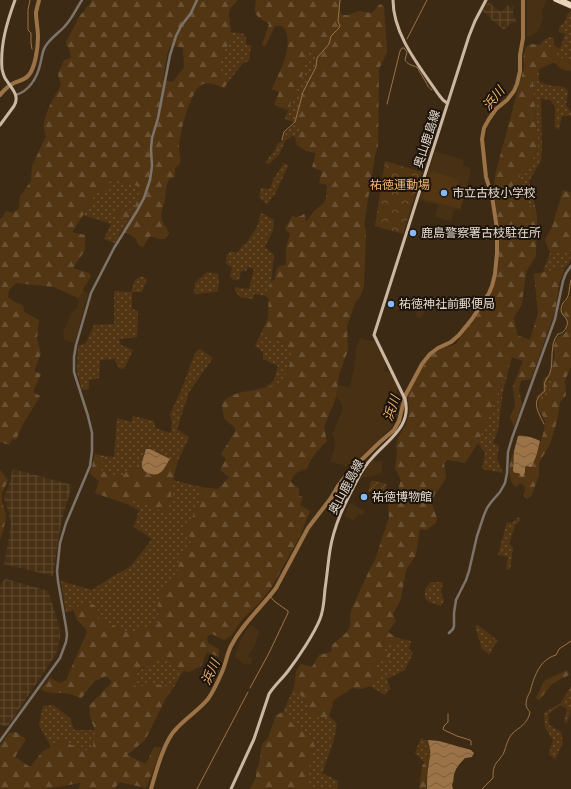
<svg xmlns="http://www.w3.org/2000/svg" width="571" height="789" viewBox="0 0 571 789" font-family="Commissioner,'Noto Sans JP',sans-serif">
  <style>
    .built { fill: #473013 }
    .industrial { fill: url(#industrial-grid) }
    .grass { fill: url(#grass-dots) }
    .forest { fill: url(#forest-firs); fill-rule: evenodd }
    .park { fill: url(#park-crowns) }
    .garden { fill: url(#garden-furrows) }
    .pitch { fill: #523614 }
    .water { fill: url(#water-waves) }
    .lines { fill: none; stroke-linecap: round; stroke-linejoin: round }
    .stream { stroke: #9b7346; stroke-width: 1 }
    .river { stroke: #9b7346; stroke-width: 4 }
    .minor { stroke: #7d7369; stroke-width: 2.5 }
    .major { stroke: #cbb7a2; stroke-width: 3 }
    .highway { stroke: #ead2b8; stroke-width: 3.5 }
    .poi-dot { fill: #85bbfb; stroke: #1d150c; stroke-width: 1.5 }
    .labels { text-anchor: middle; stroke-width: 4; stroke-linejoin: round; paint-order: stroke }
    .street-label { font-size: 12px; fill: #e4d8cb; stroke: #1d150c }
    .park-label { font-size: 12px; fill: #f2b772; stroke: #1d150c }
    .poi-label { font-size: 12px; fill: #e4d8cb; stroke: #1d150c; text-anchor: start }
    .water-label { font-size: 13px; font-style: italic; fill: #edb26e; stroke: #1d150c }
  </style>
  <defs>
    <pattern id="industrial-grid" width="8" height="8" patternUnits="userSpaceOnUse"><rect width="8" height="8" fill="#473013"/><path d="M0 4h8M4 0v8" fill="none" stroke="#614d34"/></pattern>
    <pattern id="grass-dots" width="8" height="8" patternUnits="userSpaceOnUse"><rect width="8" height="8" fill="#523614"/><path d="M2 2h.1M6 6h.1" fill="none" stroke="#6b5235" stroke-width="1.8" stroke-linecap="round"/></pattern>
    <pattern id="forest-firs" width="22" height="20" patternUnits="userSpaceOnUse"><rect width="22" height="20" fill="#523614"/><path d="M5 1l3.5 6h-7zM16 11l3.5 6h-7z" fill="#6b5235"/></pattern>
    <pattern id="park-crowns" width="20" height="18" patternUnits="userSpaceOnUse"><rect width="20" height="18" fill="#523614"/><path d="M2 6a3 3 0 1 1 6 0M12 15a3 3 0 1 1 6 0" fill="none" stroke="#6b5235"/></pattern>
    <pattern id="garden-furrows" width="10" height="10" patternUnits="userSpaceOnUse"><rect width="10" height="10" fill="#523614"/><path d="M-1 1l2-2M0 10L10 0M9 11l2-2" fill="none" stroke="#6b5235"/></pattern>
    <pattern id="water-waves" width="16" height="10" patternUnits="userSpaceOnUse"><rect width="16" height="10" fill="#9b7346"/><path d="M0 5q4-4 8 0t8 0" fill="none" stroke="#785f42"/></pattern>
  </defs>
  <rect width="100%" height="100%" fill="#3d2a15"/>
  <path class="built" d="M527 0H547L542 11 543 18 540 28 537 32 530 37 527 36Z
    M435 151 464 160 463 166 471 168 468 185 460 210 454 209 451 221 435 217 438 205 419 200Z
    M82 290 89 293 85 304 75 343 64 340 63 332 71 314 78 307V298Z
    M396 301 414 305 426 309 421 319 415 316 416 312 408 309 406 312 394 309Z
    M360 338 376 342 386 361 384 371 393 374 398 387 395 398 390 406 398 407 394 423 391 428 350 468 340 464 330 462 334 450 335 441 332 434 343 409 340 401 336 397 337 385 350 387 355 360 356 348Z
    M373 459 374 461H382V473L377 475 361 478 367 467Z
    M350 503 365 511 362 516 358 514 354 521 344 516Z
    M251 625 259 631 255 645 248 656 252 658 251 664H244L235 657 241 639 246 630Z"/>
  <path class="industrial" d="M488 2 501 12 507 5 511 8 514 5 513 13 516 22 510 24 504 30 492 20 483 11Z
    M14 469 72 485 61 523 53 576 4 564 11 527 9 513 4 498 11 479 12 470Z
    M6 579 48 591 59 625 60 638 56 654 8 726H3L0 724V586L4 580Z"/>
  <path class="grass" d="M570 12H571V62L570 61 556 57V50L540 45C543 40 547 37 553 37L554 45 560 49 565 34 559 32V28L565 21 568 13Z
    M231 32 244 34 246 38V45H251L249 61 243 63 228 82 219 74 217 69 220 63 222 55 230 42Z
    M311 50 317 60V67L303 95 301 129 295 137 292 136 285 141 279 155 269 164 266 163 268 158 274 152 278 143 282 142 286 132 296 123 285 119 293 97 301 81 307 52Z
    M539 69V82L552 86 564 87 568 91 566 105 571 112V116H562L559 129 555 128V106L550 100 541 99 542 147 541 161 529 181 537 215 518 189 521 171 532 161 538 146 533 82Z
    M284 163 288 166 275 194 267 204 259 197 261 188 270 189 273 180Z
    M111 179 142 187 134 210 114 214 127 220 115 243 104 239 111 224 83 215 92 202 96 189Z
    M261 213 274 220 273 230 265 247 274 255 271 282 269 285V299L266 296 254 294 253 299 240 297 235 291V287L249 289 254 269 248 267 246 271H241L239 280H234L230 277 232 267 226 264 227 255 231 251 237 253 244 244H246L257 227Z
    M571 250 570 262 565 268 543 272 550 253Z
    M207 272 218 274 219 284 217 292 194 294 195 283Z
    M141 276 147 279 142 292H132V309L138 311 137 337 119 339 121 345 133 350 124 369 119 368 114 359 100 360 99 378 89 380V389L82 390 77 372 78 346 86 343 94 325 114 324V291L131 292 135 280Z
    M262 331 264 335 284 343 292 355 285 377 279 385 266 387 274 380 278 366 263 359V352L255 346Z
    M200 349 213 358 189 392 177 429 189 437 178 461 177 459H170L150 449H146L142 467V469L129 468 121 478 100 470 104 456 114 457 117 418 131 422 133 416 154 421 155 428 171 433 172 422 170 414 181 391 195 353Z
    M512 357 503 391 498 430 493 443 499 446 497 459 503 473 482 469 485 453 478 443Z
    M548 375H550L553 382 548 399H539L536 397 543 391V381Z
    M173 480 201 487 199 503 197 511 188 522 191 543 178 564C182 579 166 582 161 592 156 602 160 614 158 624L134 632H128L98 619 83 603 73 610 66 613 61 581 92 590 107 580 131 566 152 539 134 527 139 510 129 505 132 499H172L171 494Z
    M519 517 520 521 515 525 509 544 513 548 510 570 506 569 508 557 498 555 507 522 512 523Z
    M431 582H443L441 592 444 601 441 606 429 602 425 598V589Z
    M478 625 498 641 493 647 490 655 482 649 475 626Z
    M397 638 411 641 409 649 413 653 405 670 387 679 390 689 385 695 370 686 380 674 373 668 375 660 384 650V646L398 642Z
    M157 658 169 659 183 671 173 688 148 682 137 690 133 680 138 672Z
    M571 686V709L567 723 564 722 567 709 561 705 548 714 549 725 561 732 563 743 555 759 549 754 553 740 545 727 544 713 561 703Z
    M294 688 307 702 321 719 329 716 337 724 333 743 322 773 338 781 337 789H308L306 776 315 746 310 735 295 727 283 712Z
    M53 705 70 718 74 730H95L145 740 127 755 92 753 62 741 51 747 39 725 43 706Z
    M421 738 425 740V747L428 758 425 763 415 753Z"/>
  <path class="forest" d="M91 0H238L230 9 229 14 231 32 230 42 222 55 220 63 217 69 219 74 228 82 224 88C217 85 210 82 203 84 190 89 180 133 179 146 179 155 184 163 175 168V177L169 179C165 187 166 195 164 204 163 208 161 212 161 216 161 223 167 227 169 233L165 239H159L150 236 143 247 140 246C135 237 132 235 122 231L127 220 114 214 116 209 134 210 141 187 111 179 105 192 96 190 92 202 72 232 85 235V250L73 268 89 273 91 276 78 298 54 287 16 283 9 290 8 297 16 303 23 305 24 312 39 320 37 339 41 353 34 371 41 374 33 392 40 396 22 426 16 440 12 439 9 445 0 442V219L3 217 6 211 13 213 19 208 20 196 31 181 32 166 46 136C38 122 54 98 61 85L58 74 64 60 71 58 69 48 66 45V42L79 17 91 2ZM171 45 183 48 184 67 173 82 163 80 167 54Z
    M256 0H340V12L342 15H348L359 11 372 13 379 5 382 4 384 6 387 52 379 69 378 145 375 156 364 224 366 232 364 286 361 295 355 303 347 326 348 350 339 375 336 397 324 427 327 441C319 449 310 458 307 469 298 471 293 473 291 482L299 489V496L303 497 300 505 310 511 298 540 271 588 259 603 242 620 231 636 224 640 212 634 207 636 208 643 219 649V657L207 652 201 666 189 672 183 671 169 659 157 658 138 671 133 680 137 690 148 682 173 688 167 696 145 740 127 755 146 764 154 747H161L158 758 146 788 119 782 115 789H79L80 783 46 789H0V746L9 733 16 732 26 739 15 757 30 767 42 752 62 741 92 753 95 730 91 720 89 706 112 682 106 676 93 682 81 699C79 698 76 696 73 695 63 691 49 696 41 689L50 678 60 683 66 680 87 632 86 629 77 620 73 610 83 603 88 602 94 605 98 609V619L128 632H134L158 624C160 614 156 602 161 592 166 582 182 579 178 564L191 543 190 537 184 532 188 522 197 511 199 503 201 487 218 489 229 477 220 470 226 459 221 454 235 432V428L227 421 224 418 222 406 223 402 227 398 238 393 255 390 266 387 279 385C287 375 289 366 292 355L284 343 264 335 262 331 268 318 269 285 271 282 275 279C277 268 275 267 286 265V247L290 234 285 229 292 216C297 218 299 217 304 214H305L306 221H307L315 210 323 204 326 199 327 185 319 183 322 171 312 167 316 153 306 151 297 145 295 137 301 129 296 122 303 95 317 67V60L311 50 308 52 301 81 293 97 288 110 274 105 279 92 272 89C279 73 297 40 282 26H275L266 45 264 46 262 45 269 24C255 15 254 17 256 0Z
    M532 44 540 45 556 50V57L570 61 571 62V72L570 71 561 69 555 62 539 69 533 82 538 146 532 161 521 171 518 188 537 215 536 256 526 272 522 304 514 318 517 335 530 340 538 313 534 274 565 268 559 284 556 309 531 379 521 381 519 389 522 405 514 426 510 417 515 406 513 386 523 361 512 357 478 443 465 463 448 460 444 463 446 477 443 483 434 496 432 504 437 518 436 523 426 530 421 529 419 532 416 555 406 570 401 599 393 614 396 621 388 632 397 638 398 642 384 646V650L390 654V659L375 661 373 668 380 674 370 686 362 689 352 688 334 700 329 716 321 719 307 711V702L294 688 296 671 301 664 312 667 319 655 331 652 332 645 347 632 350 626 351 610 369 571 375 560 389 517 388 502 390 497 396 495 401 480 395 468 397 453 396 445 398 438 406 424 409 415V404L407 396 419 372 431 355 443 348 456 344 490 296 498 270 499 235 494 188 495 175 524 67 523 58 526 47Z
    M563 190 571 193V250L550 253 545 240 552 227Z
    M571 295V368H570L565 381 566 395 560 402 557 421 550 444 539 463V476L531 496 527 499 524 496 525 487 521 483 516 487C506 479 509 461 514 451L513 471 515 473H519L527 466H531C535 460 546 429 545 422 543 412 536 413 539 399L548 398 553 382 550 375 555 355 553 348 557 337 565 333C570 322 569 321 562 312L564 304Z
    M95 454 104 456 100 470 121 478 129 468 142 469 149 473 164 469 170 459H177L178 461 175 471 171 494 172 499 166 514 133 499 129 505 95 493 99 481 90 474Z
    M0 470 8 480 2 493V502L6 515 4 528 0 540Z
    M567 670 569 675 553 683 539 700 536 698 544 681Z
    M283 712 295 727 310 735 315 746 307 776 308 789H250L256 777V770L259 765 262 744 268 738 276 715Z
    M425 740H428C429 746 431 750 430 756 430 758 429 760 429 762 427 771 426 780 427 789H419L422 766 428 758 425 747Z"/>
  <path class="park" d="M385 161 422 172 403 234 375 226Z"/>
  <path class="garden" d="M371 481H376L387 484 383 498 377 496 368 491Z"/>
  <path class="pitch" d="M431 171 459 180V185L467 186 460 209 422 199Z"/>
  <path class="water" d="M518 436C525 435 534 438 540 441 538 450 536 459 531 467L527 466 525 467V472L523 477H521L519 473H515L513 471 514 451Z
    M146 449H150L170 459C167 463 165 469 161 472 156 477 144 474 142 467 141 463 145 453 146 449Z
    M428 740 439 741 471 750 474 753 472 757 465 758C460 763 455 769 454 775 453 779 454 781 452 785L453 789H427C427 780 427 771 429 763 429 760 430 758 430 756 431 750 429 746 428 740Z"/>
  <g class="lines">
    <path class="stream" d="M28 10 30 0
      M28 11V30L31 33V43L32 49
      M407 39 427 0
      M387 104 400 51 402 48H404L407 52 405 60C407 64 413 66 417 67 419 71 422 75 424 79 427 83 427 87 432 90
      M282 140 284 132 295 122 303 92 316 67 317 58 329 44 331 36 339 28 340 26 338 21 340 0
      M544 424C541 417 533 406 538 398 539 396 542 393 545 391 545 388 544 384 545 382 546 379 549 376 550 373 554 361 549 344 558 334 562 333 564 332 566 328 571 318 562 318 561 310 561 309 562 305 563 303 571 296 568 290 571 280
      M250 688 269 653 288 613V611L274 601 270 596
      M448 714V722L444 726 443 729 444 730 457 736 470 740 471 741V745
      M197 789 248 692
      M482 789 493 778C493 772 493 765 499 760 500 757 503 756 504 752 506 747 508 738 512 734 519 727 528 724 530 712 528 710 526 707 526 704 526 700 528 695 530 692 534 677 539 660 556 655L559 649 571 641"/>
    <path class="river" d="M0 95C4 90 8 86 14 83 19 81 24 80 28 76 35 69 38 48 38 37 38 29 36 21 36 12 37 8 38 4 39 0
      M151 789C156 772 164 740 177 728 187 717 199 710 208 699 213 692 219 679 222 672 226 663 227 654 231 646 242 624 261 608 276 588L308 528 331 498 338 486 348 473 380 442 394 430 399 421 405 396 422 364 430 354 438 348 451 342 459 335 472 319 489 293 492 286 495 274 497 253V229L492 196 486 177 482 139 484 128 489 119 496 109 507 100 514 91 517 84 520 71V55L523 38V0"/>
    <path class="minor" d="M16 95C29 91 37 78 40 65 42 58 42 52 45 47 50 38 59 33 65 26 72 19 76 9 82 0
      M449 633 453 629 454 626V613L456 600 466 580 469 571 477 536 484 515 487 508 492 501 500 492 505 483 507 473 508 452 512 438 555 319 563 281 566 273 571 266
      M0 741 60 658 66 642 67 635 66 627 58 581 57 571 60 543 66 523 90 466 92 451V433L88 416 74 372V357L76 345 91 293 114 248 137 211 144 198 150 180 152 166 151 149 152 138 158 118 170 55 176 36 181 26 191 13 197 0"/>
    <path class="major" d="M393 0C393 35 420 67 439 95L443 100 447 103
      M0 125 14 106C20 96 12 89 7 81 4 78 3 73 2 69 0 45 7 22 15 0
      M231 789 254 739 269 694C274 686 282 679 288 671 298 658 314 634 320 619 324 609 324 599 325 589 327 576 328 563 330 550 334 525 345 503 356 482 361 472 366 464 373 457 389 439 412 426 405 399L374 335 469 36 475 21 486 0"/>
    <path class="highway" d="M555 0 571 7
      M562 0 571 4"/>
  </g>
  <g class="poi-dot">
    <circle cx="444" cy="193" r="4"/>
    <circle cx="413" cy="233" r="4"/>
    <circle cx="391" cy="304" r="4"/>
    <circle cx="364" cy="497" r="4"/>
  </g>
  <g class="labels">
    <g class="street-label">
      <text transform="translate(427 139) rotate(-72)" y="4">奥山鹿島線</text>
      <text transform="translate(346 487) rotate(-62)" y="4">奥山鹿島線</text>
    </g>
    <g class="park-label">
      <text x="400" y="189">祐徳運動場</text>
    </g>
    <g class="poi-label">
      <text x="452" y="197">市立古枝小学校</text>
      <text x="421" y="237">鹿島警察署古枝駐在所</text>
      <text x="399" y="308">祐徳神社前郵便局</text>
      <text x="372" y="501">祐徳博物館</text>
    </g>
    <g class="water-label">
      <text transform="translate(493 98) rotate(-50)" y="5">浜川</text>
      <text transform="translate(391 408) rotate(-71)" y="5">浜川</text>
      <text transform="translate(210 672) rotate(-65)" y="5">浜川</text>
    </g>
  </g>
</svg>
